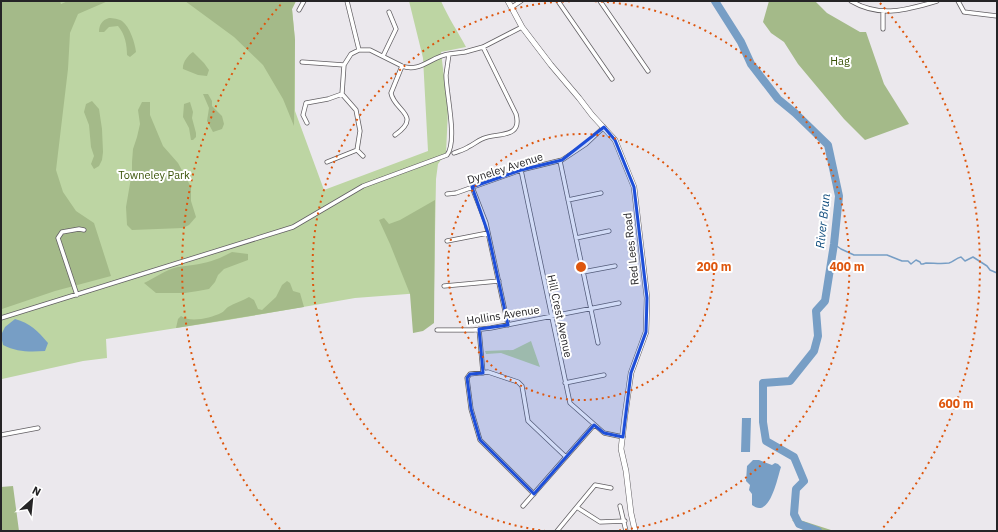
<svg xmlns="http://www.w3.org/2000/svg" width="998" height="532" viewBox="0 0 998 532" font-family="'IBM Plex Sans',sans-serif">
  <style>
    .green { fill: #bdd5a3 }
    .forest { fill: #a4ba89 }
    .water { fill: #779ec5 }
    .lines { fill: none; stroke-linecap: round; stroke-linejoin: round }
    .stream { stroke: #779ec5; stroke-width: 1.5 }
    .river { stroke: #779ec5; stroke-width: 8 }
    .street-casing { stroke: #625f63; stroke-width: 5 }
    .secondary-casing { stroke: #625f63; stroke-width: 6 }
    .street { stroke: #fff; stroke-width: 3.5 }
    .secondary { stroke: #fff; stroke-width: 5 }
    .marked { fill: #1d4ed8; fill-opacity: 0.2; stroke: #1d4ed8; stroke-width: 3; stroke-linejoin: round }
    .ring { fill: none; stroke: #de560d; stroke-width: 2; stroke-dasharray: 2 4 }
    .labels { text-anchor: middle; stroke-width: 4; stroke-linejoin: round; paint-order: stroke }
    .park-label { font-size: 11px; fill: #385206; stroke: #fff }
    .street-label { font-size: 11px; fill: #252426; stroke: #fff }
    .water-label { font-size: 12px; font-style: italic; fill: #0b497b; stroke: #fff }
    .centre { fill: #de560d; stroke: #fff; stroke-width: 2 }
    .ring-label { font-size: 12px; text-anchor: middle; font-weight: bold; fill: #de560d; stroke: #fff; stroke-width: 4; stroke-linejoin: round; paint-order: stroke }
  </style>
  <rect width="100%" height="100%" fill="#ebe8ed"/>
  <path class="green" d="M1 1H296L292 9 295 40V111L324 190 428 151 423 58 409 1H441C448 17 458 32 466 47L441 52 448 110 446 153 438 164 436 179 434 292 355 298 228 320 106 339 107 358 83 361 2 379Z
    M531 341 540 367 501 353 486 354 485 351 513 350Z"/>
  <path class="forest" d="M1 1H60L61 4 68 1H108L78 14 70 33 68 69 56 170 63 192 76 211 94 223 111 276 55 291 2 309Z
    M185 1H296L292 9 295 40 294 126 283 99 263 65 234 37Z
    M769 1H815L827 13 860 32H866L884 84 909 124 865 140 844 119 798 64 784 42 771 33 763 22Z
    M109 18C113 18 119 19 122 21 130 27 135 43 136 52L130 57 127 55C127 45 125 34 118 26L109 27 104 32H99C99 25 102 20 109 18Z
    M193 52 204 63 209 70 207 76 198 75 183 69C182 63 188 55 193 52Z
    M203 94H208L212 101V106L222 116 224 124 222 129 213 132 207 121 209 108Z
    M92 101 99 109 102 129 103 152 102 160 99 166 94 169 91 164 94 156 91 147 89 125 84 112 86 104Z
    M142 102H150V115L163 146 178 163 191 187V201L196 217 189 225 183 228 132 230 127 225 126 207 132 172V162L133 149 137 137 140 124 138 110Z
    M190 102 193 112 192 118 196 133V137L193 140H191L189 128 183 117 184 104Z
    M435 200 434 323 423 331 413 333 410 294 390 244 379 220 384 218 389 224 400 220Z
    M232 252 248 254V260L224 269 218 275 215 282 209 289 198 291 185 293H156L144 283C155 278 165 270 178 267 183 266 188 266 193 265 208 263 219 259 232 252Z
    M287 281 290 283 293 291 300 293 304 307 176 328 178 319 181 316C190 323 211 318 221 313 224 312 226 308 228 307 235 303 242 301 249 297L254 300 258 309 262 310 276 297 282 285Z
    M13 486 19 531H1V487Z
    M792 520H800L831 530 854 531H804Z"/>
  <path class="water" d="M15 319C30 323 38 331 48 343L45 351C29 352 17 352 3 345L1 335 5 327Z
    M742 418H751L750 452H741Z
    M753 460H759L772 465 775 463 778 464 781 467C777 479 770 519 752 505V494L749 490 750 485 746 481 747 466Z"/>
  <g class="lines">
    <path class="stream" d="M834 244 841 249 854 255H887L902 261H908L911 264 916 260 920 262 921 264H923L926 263C934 263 941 264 949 263 953 262 956 258 961 257L965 261 973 257 987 266 990 270 997 273"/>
    <path class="river" d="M715 1 741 42 751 64 778 99 795 113 828 145 839 196 834 244 825 301 816 311 818 336 814 351 790 381 763 383V422L766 441 794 457 804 481 796 489 794 514 799 524 818 531"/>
    <defs>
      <path id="street" d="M347 1 359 50
        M558 1 612 79
        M600 1 648 71
        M851 1C880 18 907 10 937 1
        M958 1 964 12 997 16
        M512 7 521 1
        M299 10 304 1
        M883 29V11
        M383 56 396 29 389 12
        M302 62 344 65
        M307 123 303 115 306 103 328 99 342 94
        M395 135C423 115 394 111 391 93L402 66
        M357 150 360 131 356 110 342 94 344 65 351 54 359 50H370L402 66C420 73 432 56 449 54
        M357 150 363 156
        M454 153C459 151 464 150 468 147 473 145 477 141 482 139 495 132 523 140 516 114L483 47
        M560 161 598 343
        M327 162 357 150
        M521 170 570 403 604 433 623 437
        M472 187 486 223 508 325
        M447 194 456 193 521 170 562 160 586 144 604 127
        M568 200 601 193
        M576 238 609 231
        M447 241 488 233
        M583 272 615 266
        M444 286 499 281
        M77 295 58 238 62 232 79 229 84 230
        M1 318 293 227 363 186 447 155C458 141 446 93 446 75 447 68 448 61 449 54L465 52 483 47 522 27
        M479 329 483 373
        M437 330H473L491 328 619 303
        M565 383 604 375
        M1 435 38 428
        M534 494 480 440 471 409 467 378 470 374 488 372 518 382 522 386 528 421 566 457
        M523 506 594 425
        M620 506 626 531
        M578 508 600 522 625 521
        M557 531 595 485 611 488"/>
      <path id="secondary" d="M508 1 522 27 551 65 579 98 592 115 615 140 634 187 647 298 646 332 631 373 625 415 621 449 626 471 631 513 635 531"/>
    </defs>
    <use href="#street" class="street-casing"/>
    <use href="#secondary" class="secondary-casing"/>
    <use href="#street" class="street"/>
    <use href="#secondary" class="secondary"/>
  </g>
  <path class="marked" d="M604 127 615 140 634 187 647 298 646 332 631 373 623 437 604 433 594 425 534 494 480 440 471 409 467 378 470 374 483 373 479 329 508 325 488 233 472 187 521 170 562 160Z"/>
  <g class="ring">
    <circle cx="581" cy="267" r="133"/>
    <path d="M546 531A266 266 0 0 1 579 1M583 1A266 266 0 0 1 616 531"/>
    <path d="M280 529A399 399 0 0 1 282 3M880 3A399 399 0 0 1 882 529"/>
  </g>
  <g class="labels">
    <g class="park-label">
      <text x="840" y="65">Hag</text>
      <text x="154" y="179">Towneley Park</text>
    </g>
    <g class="street-label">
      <text transform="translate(505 168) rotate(-18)" y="4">Dyneley Avenue</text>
      <text transform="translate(631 249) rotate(-96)" y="4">Red Lees Road</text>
      <text transform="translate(503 315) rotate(-9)" y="4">Hollins Avenue</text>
      <text transform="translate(560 316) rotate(78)" y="4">Hill Crest Avenue</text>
    </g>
    <g class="water-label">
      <text transform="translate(823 221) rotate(-84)" y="4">River Brun</text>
    </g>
  </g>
  <circle cx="581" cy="267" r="6" class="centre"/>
  <g class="ring-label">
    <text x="714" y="271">200 m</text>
    <text x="847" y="271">400 m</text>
    <text x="956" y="408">600 m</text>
  </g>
  <rect width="998" height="532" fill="none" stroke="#252426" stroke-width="4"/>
  <g transform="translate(32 500) rotate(27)" stroke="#ffffff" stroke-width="3" paint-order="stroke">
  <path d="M0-3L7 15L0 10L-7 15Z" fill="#252426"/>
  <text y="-6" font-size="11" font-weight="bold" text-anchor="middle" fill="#252426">N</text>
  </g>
</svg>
